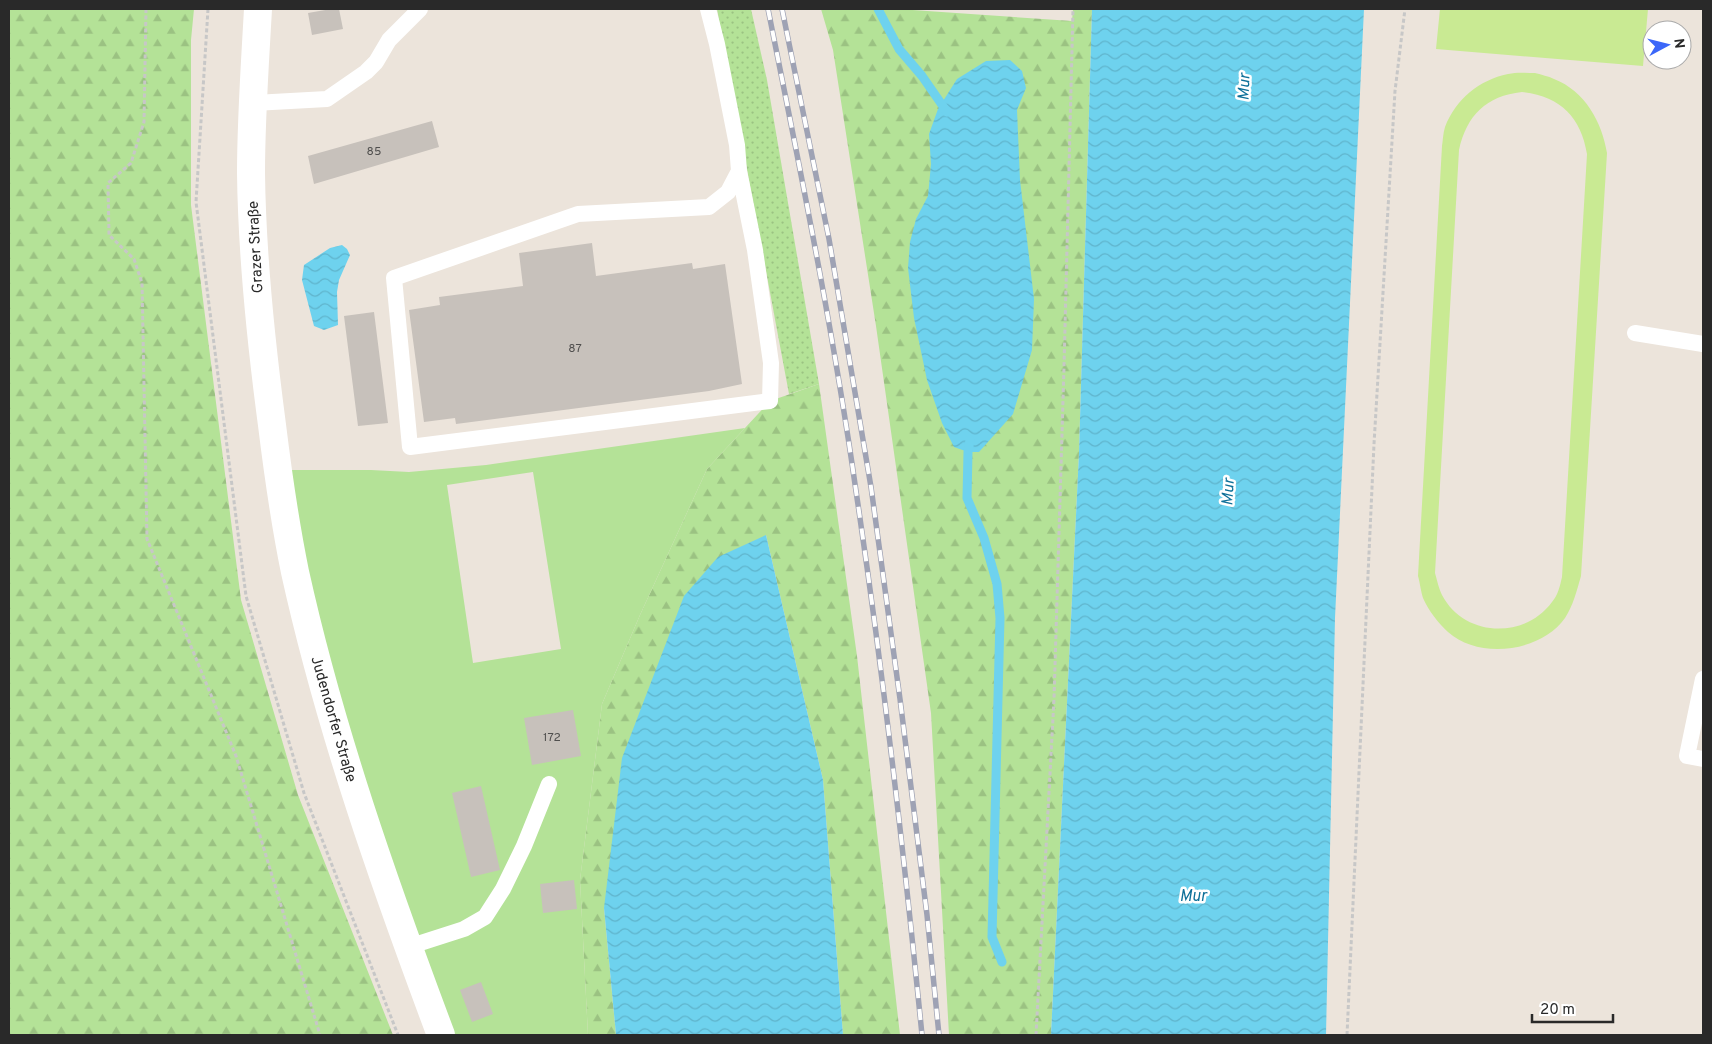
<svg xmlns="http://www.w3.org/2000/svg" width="1712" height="1044" viewBox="0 0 1712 1044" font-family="Overpass,sans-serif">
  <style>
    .grass { fill: url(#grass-dots) }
    .forest { fill: url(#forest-firs) }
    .garden { fill: #b4e297; fill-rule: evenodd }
    .pitch { fill: #c9ea93; fill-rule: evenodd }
    .water { fill: url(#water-waves) }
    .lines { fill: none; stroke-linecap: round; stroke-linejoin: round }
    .stream { stroke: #6ed2ee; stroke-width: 9 }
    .building { fill: #c7c1bb }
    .path { stroke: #c7c7c7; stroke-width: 3; stroke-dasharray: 4 2.5; stroke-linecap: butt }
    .lane { stroke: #fff; stroke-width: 16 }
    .secondary { stroke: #fff; stroke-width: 28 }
    .rail-casing { stroke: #9ea2b4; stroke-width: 5.5 }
    .rail { stroke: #fff; stroke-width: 4; stroke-dasharray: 11; stroke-linecap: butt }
    .labels { text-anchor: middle; stroke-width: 5; stroke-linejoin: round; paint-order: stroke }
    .number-label { font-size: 12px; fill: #504f4e }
    .street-label { font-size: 15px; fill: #292929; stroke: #fff }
    .water-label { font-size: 16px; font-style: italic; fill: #0e7099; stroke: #fff }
  </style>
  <defs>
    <pattern id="grass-dots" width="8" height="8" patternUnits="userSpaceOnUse" patternTransform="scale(1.25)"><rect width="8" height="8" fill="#b4e297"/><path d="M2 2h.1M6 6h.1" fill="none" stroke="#9bc282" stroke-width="1.8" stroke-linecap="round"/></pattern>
    <pattern id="forest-firs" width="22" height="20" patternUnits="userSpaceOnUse" patternTransform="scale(1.25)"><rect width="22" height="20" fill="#b4e297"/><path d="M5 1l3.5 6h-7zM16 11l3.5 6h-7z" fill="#9bc282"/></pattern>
    <pattern id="water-waves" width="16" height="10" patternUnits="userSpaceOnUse" patternTransform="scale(1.25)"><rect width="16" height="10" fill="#6ed2ee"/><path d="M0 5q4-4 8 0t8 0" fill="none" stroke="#5fb4cc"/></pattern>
  </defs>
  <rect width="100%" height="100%" fill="#ece4db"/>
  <path class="grass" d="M717 9H751L767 80 819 384 789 394Z"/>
  <path class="forest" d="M9 9H194L191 40V205L241 600 298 795 393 1035H9Z
    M821 9H898L1072 21 1073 9H1092L1079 453 1051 1035H949L931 713 876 326 833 50Z
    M819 384 857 656 900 1035H843L823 780 766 535 604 908 616 1035H588L580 880 602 704 640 615 707 469 770 401Z"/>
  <path class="garden" d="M745 428 707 469 640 615 602 704 580 880 588 1035H441L408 947 278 470H371L409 472 486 465ZM533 472 561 649 473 663 447 485Z"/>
  <path class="pitch" d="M1440 9H1648L1643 66 1436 49Z
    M1535 73C1542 75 1548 76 1554 79 1585 91 1602 122 1607 153L1581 576C1577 590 1573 606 1565 618 1541 652 1479 660 1448 632 1439 624 1428 610 1423 598 1421 592 1420 583 1418 576L1442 146C1443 140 1443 133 1445 127 1456 99 1479 80 1508 74 1517 72 1526 73 1535 73ZM1522 92C1560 96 1581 117 1587 154L1562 577C1560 586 1558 595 1552 602 1524 640 1464 637 1442 595 1439 589 1437 580 1435 573L1459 150C1467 115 1486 96 1522 92Z"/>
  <path class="water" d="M1092 9H1364L1335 618 1326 1035H1051L1079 453Z
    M1010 60 1022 71 1026 88 1017 110 1020 180 1034 299 1032 350 1013 414 979 452H968L954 447 942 423 927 380 914 318 908 268 910 242 916 219 928 196 931 164 929 134 938 109 957 79 986 61Z
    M342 245 347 249 350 255 339 280 337 292 338 325 324 330 314 326 302 280 304 265 330 248Z
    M766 535 823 780 843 1035H616L604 908 622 758 684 596 718 557Z"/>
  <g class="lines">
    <path class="stream" d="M878 9 899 49 922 76 947 112
      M970 440 968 452 967 498 984 538 997 584 1000 618 992 937 1002 962"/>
  </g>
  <path class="building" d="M331 9H339L343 29 312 35 308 13Z
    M432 121 439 147 314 184 308 156Z
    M592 243 596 276 692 263 693 269 725 264 742 384 709 391 456 424 455 418 424 422 409 310 440 305 439 297 523 286 519 253Z
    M374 312 388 423 358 426 344 316Z
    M573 710 581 756 532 765 524 718Z
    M481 786 500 870 471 877 452 793Z
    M574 880 577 909 543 913 540 884Z
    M481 982 493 1014 472 1022 460 990Z"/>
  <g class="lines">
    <path class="path" d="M146 9 144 122 131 163 108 183 109 235 134 259 142 283 147 539 236 756 320 1035
      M208 9 196 202 246 596 304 793 398 1035
      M1036 1035 1054 699 1064 367 1073 9
      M1347 1035 1374 444 1395 91 1405 9"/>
    <path class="lane" d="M708 9 717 44 737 145 739 171 755 250 771 363 770 401 410 447 394 278 578 214 709 207 728 192 739 171
      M253 103 327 99 366 72 376 62 389 40 420 9
      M1635 333 1703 344
      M1703 679 1687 756 1703 759
      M408 947 464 929 485 917 503 889 524 846 549 784"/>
    <path class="secondary" d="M258 9C255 63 251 118 251 173 252 257 261 342 272 425 278 474 285 523 295 572 330 730 384 883 441 1035"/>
    <defs>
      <path id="rail" d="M768 9C800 169 833 329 856 491 883 672 904 853 922 1035
        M782 9 829 239 871 487 900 699 927 915 939 1035"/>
    </defs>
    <use href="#rail" class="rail-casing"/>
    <use href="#rail" class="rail"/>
  </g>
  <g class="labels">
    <g class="number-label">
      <text x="374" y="155">85</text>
      <text x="575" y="352">87</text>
      <text x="552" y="741">172</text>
    </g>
    <g class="street-label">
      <text transform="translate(255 247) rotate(-93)" y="5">Grazer Straße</text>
      <text transform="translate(334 719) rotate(74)" y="5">Judendorfer Straße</text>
    </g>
    <g class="water-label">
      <text transform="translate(1243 87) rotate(-88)" y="6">Mur</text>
      <text transform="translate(1227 492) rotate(-87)" y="6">Mur</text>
      <text x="1193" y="901">Mur</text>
    </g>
  </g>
  <rect width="1712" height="1044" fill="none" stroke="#292929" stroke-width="20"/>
  <g transform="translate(1667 45) rotate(83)"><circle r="24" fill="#ffffff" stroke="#a9a9a9"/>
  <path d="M0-4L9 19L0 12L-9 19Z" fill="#3b67f9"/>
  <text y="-8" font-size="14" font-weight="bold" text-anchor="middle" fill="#292929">N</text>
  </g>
  <path d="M1532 1014v8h81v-8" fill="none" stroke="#292929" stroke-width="2.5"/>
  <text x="1540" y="1014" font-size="15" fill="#292929" stroke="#ffffff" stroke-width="4" paint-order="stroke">20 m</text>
</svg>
